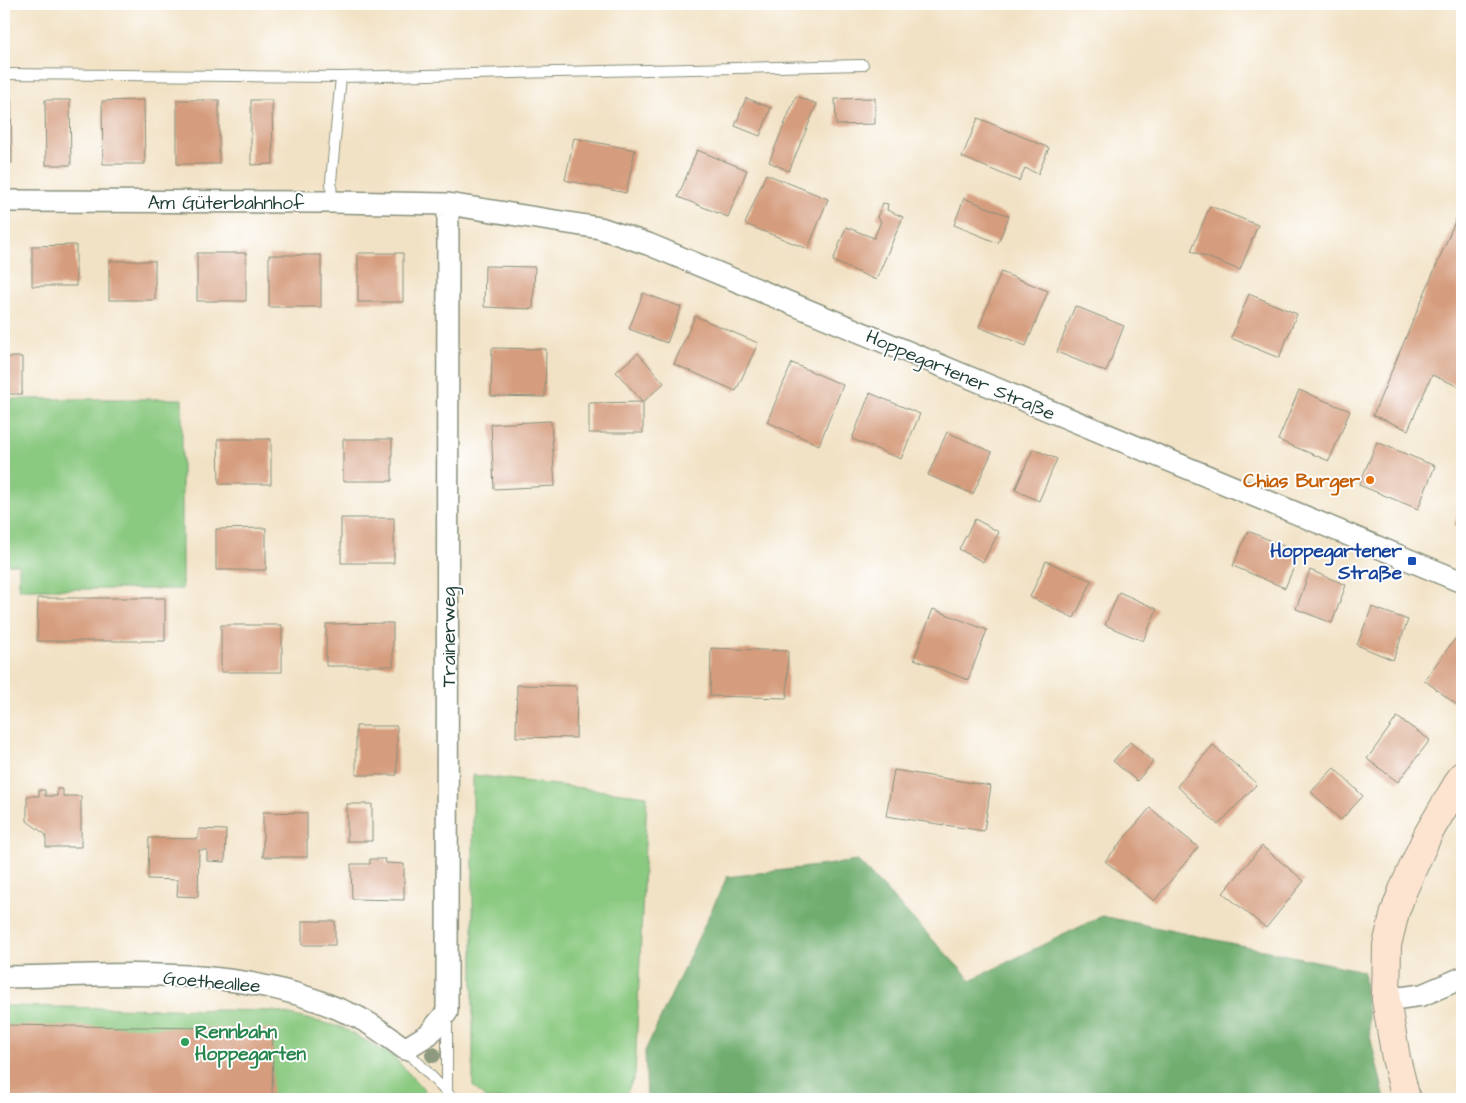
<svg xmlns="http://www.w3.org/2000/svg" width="1466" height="1103" viewBox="0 0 1466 1103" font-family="'Architects Daughter',sans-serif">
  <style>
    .green { fill: #8ac980; stroke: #54835a }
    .forest { fill: #6fad6e; stroke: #477551 }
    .building { fill: #d59c7d }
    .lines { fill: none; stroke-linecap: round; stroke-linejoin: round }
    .lane-casing { stroke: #88907c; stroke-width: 12 }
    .street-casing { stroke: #88907c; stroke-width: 24 }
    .secondary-casing { stroke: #88907c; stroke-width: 30 }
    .lane { stroke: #fff; stroke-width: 10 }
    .street { stroke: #fff; stroke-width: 21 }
    .secondary { stroke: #fde4d1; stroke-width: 28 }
    .tree { fill: #8d9a80 }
    .food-dot { fill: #e8710a; stroke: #fff; stroke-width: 2 }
    .transit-dot { fill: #1a4fb4; stroke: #fff; stroke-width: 2 }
    .leisure-dot { fill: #2e9e5b; stroke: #fff; stroke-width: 2 }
    .labels { text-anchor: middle; stroke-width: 4; stroke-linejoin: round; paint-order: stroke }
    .street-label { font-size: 19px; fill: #1f3d34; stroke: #fff }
    .food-label { font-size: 19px; font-weight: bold; fill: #c56008; stroke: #fff; text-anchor: end }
    .transit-label { font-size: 19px; font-weight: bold; fill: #164399; stroke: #fff; text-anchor: end }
    .leisure-label { font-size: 19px; font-weight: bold; fill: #27864d; stroke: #fff; text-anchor: start }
  </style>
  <rect width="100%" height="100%" fill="#fff"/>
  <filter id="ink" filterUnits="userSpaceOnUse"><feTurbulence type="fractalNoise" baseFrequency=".02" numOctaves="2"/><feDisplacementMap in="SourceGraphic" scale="10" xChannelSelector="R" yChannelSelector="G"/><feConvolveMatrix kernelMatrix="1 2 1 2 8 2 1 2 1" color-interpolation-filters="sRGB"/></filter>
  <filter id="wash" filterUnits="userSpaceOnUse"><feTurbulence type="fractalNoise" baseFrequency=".0096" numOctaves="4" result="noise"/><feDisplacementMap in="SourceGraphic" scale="20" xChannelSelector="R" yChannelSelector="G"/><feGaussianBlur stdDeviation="1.12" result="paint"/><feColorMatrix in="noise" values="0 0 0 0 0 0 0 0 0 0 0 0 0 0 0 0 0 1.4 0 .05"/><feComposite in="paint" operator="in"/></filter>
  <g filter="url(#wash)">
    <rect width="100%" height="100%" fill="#f2e2c5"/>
    <path class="green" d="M4 399H182V589H19V564H4Z
      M473 775 647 796 635 1075 624 1099H486L473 1086Z
      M4 1006 273 1011 341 1027 393 1056 432 1099H4Z"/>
    <path class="forest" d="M858 861 971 980 1102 916 1363 971 1370 1036 1385 1099H647L645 1051 727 877Z"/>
    <g id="blocks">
      <path class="building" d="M796 96 817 104 789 171 769 162Z
        M746 98 771 108 760 136 735 126Z
        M875 98V124L836 125 835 99Z
        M4 99H11L12 163H4Z
        M45 100H70L71 165H46Z
        M144 100 145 164H103L102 101Z
        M177 100H219V164H177Z
        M251 100H272L273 164 251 165Z
        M978 118 1049 148 1038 174 1025 168 1019 181 962 157Z
        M574 138 635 150 626 193 565 180Z
        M697 150 747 170 728 217 678 197Z
        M766 174 828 199 808 249 745 224Z
        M964 198 1009 216 998 243 954 225Z
        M883 203 888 204 887 210 903 217 876 280 833 261 846 227 874 238 881 221 877 217Z
        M1462 205V388L1432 375 1408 430 1373 415Z
        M1210 206 1258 225 1240 270 1191 251Z
        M76 245V286H32V246Z
        M197 253H246V301H197Z
        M358 253H403V302H358Z
        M269 255H321V307H269Z
        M109 261H155V300H109Z
        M485 266 535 267 533 309 484 307Z
        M1001 272 1048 291 1026 346 979 327Z
        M643 293 681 307 667 343 629 329Z
        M1249 294 1297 314 1279 358 1231 338Z
        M1075 306 1124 326 1106 372 1057 352Z
        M695 316 758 343 736 391 674 364Z
        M492 348 546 349 545 397 491 396Z
        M638 353 664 383 643 402 616 372Z
        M4 357H22V394H4Z
        M792 363 843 385 819 445 767 422Z
        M1299 390 1350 411 1329 461 1278 440Z
        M870 393 920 414 901 459 852 439Z
        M643 402V433H589V403Z
        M551 421 555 486 494 489 491 424Z
        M947 432 992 452 973 494 928 475Z
        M218 439H271V484H219Z
        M343 439H392V481H343Z
        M1377 442 1435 466 1418 509 1359 485Z
        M1033 449 1057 459 1039 501 1015 490Z
        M1462 504V528L1454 525Z
        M341 518H394V563H341Z
        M975 519 999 532 983 562 959 549Z
        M266 528V570H216V529Z
        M1248 531 1300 553 1285 588 1233 566Z
        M1046 561 1092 581 1074 618 1030 597Z
        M1310 570 1346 585 1332 623 1296 609Z
        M1119 592 1157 609 1143 641 1105 625Z
        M38 598H165V641H37Z
        M1372 607 1408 620 1393 660 1357 645Z
        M933 609 987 630 968 680 914 659Z
        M393 623V666H326V624Z
        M221 625H282V672H221Z
        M1461 631 1462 632V697L1457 705 1424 680Z
        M711 648 788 651 787 698 710 696Z
        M517 685 577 686 576 738 516 737Z
        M1397 717 1430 740 1398 782 1367 759Z
        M356 726H397V775H356Z
        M1130 742 1153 762 1137 781 1113 761Z
        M1213 745 1257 784 1218 825 1177 786Z
        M1334 768 1363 796 1341 820 1311 792Z
        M894 770 991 786 984 831 886 816Z
        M57 789H63V796H81V847H46V835L27 821V796H39V790H45V796H57Z
        M347 804H372V841H347Z
        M1150 808 1198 847 1154 901 1105 861Z
        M263 812 307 813V857H263Z
        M199 829 226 830 225 862 207 861V850H199L198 897 177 896 178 880 148 879 149 838 198 839Z
        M1262 846 1304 881 1266 928 1223 893Z
        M370 859H385L386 863 404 864V900L352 899 351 864H370Z
        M302 921H335V945H302Z
        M4 1025 273 1029 272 1099H4Z"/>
    </g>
  </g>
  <g filter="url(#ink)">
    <use href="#blocks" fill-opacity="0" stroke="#88907c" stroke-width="1"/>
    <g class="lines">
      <defs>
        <path id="lane" d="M4 74 341 77 863 65
          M332 202 331 181 341 77
          M447 1016V1093
          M405 1049 453 1099"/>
        <path id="street" d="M4 201 332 202 448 204 600 228 648 244 1462 582
          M4 977C116 976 235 963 341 1010 347 1013 355 1015 361 1019 377 1027 391 1039 405 1049L429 1034 447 1012 448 204
          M1386 1000 1422 995 1462 978"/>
        <path id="secondary" d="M1406 1099 1396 1058 1386 1000 1387 945 1395 912 1403 890 1428 834 1462 776"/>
      </defs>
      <use href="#lane" class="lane-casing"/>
      <use href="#street" class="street-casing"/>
      <use href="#secondary" class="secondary-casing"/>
      <use href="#lane" class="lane"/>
      <use href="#street" class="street"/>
      <use href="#secondary" class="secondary"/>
    </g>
    <circle class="tree" cx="433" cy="1055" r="8"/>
  </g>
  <circle class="food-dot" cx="1370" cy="480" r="5"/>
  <rect class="transit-dot" x="1407" y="556" width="10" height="10" rx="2.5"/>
  <circle class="leisure-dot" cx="185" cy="1042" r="5"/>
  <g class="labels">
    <g class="street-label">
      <text x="226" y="209">Am Güterbahnhof</text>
      <text transform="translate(961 374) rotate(23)" y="7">Hoppegartener Straße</text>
      <text transform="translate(448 637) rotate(-90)" y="7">Trainerweg</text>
      <text transform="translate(212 981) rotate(5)" y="7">Goetheallee</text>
    </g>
    <g class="food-label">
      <text x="1360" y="487">Chias Burger</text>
    </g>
    <g class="transit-label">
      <text x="1402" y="557">Hoppegartener<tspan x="1402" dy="22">Straße</tspan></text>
    </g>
    <g class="leisure-label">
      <text x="195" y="1038">Rennbahn<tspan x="195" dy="22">Hoppegarten</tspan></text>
    </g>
  </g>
  <rect width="1466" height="1103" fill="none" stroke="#fff" stroke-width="20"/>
</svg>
